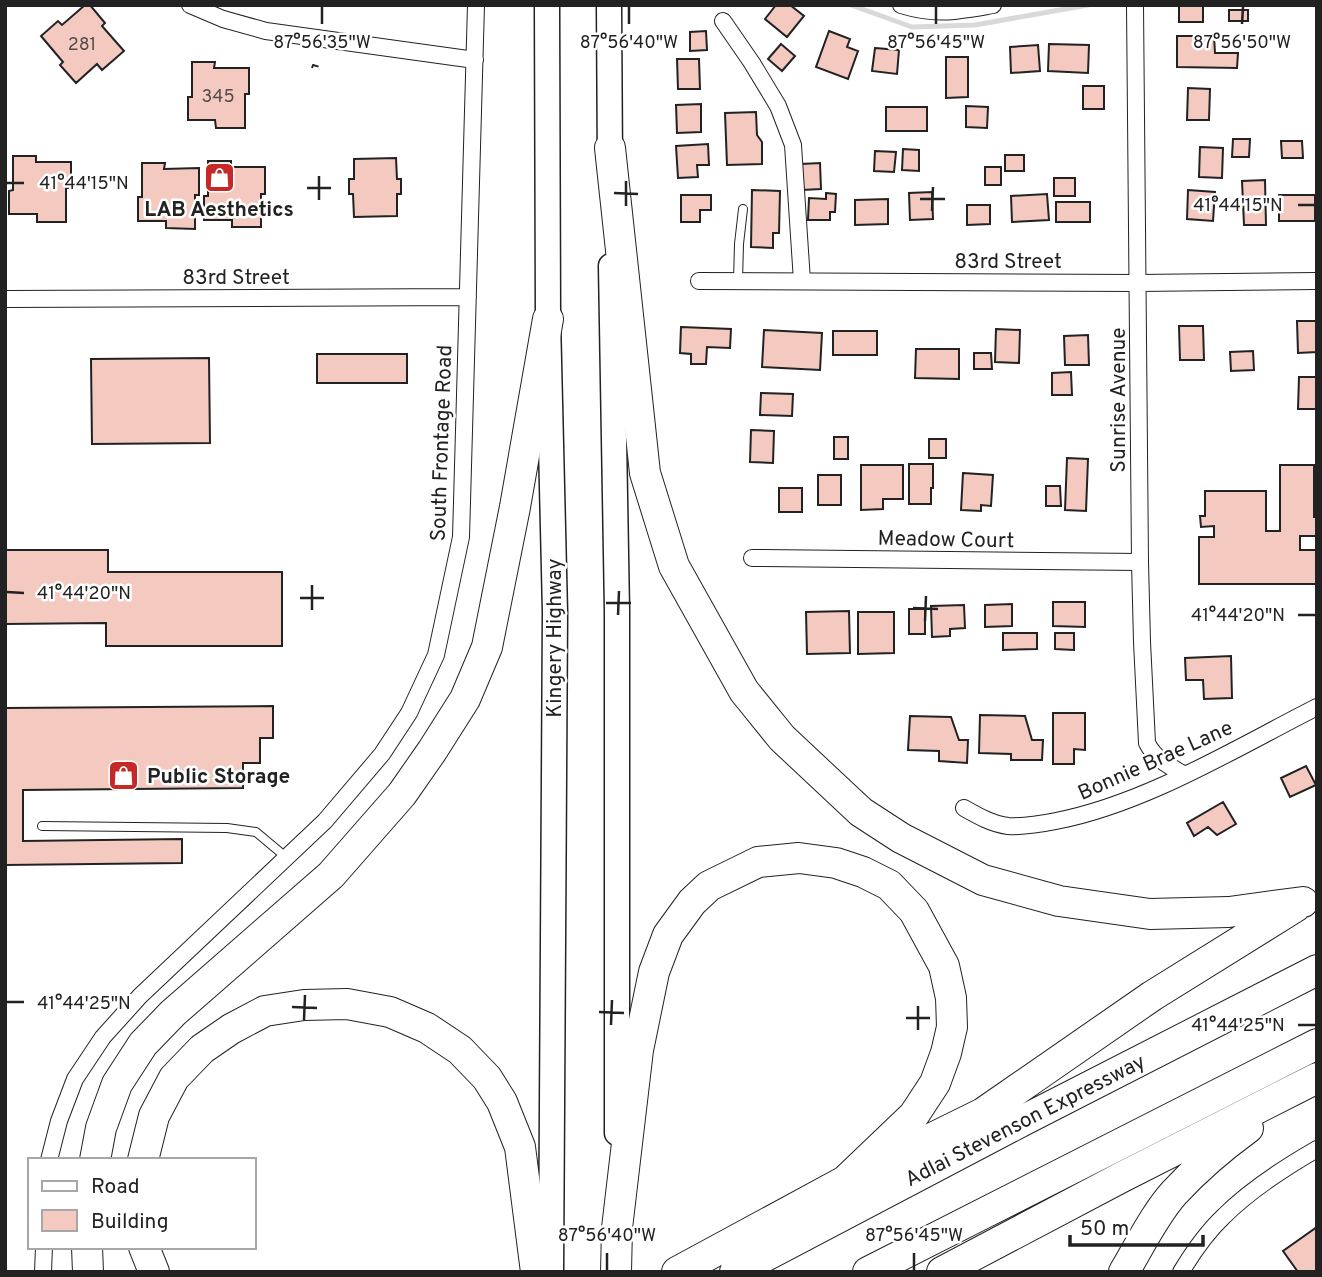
<svg xmlns="http://www.w3.org/2000/svg" width="1322" height="1277" viewBox="0 0 1322 1277" font-family="Overpass,sans-serif">
  <style>
    .lines { fill: none; stroke-linecap: round; stroke-linejoin: round }
    .stream { stroke: #d9d9d9; stroke-width: 5 }
    .building { fill: #f3c9c0; stroke: #222; stroke-width: 2 }
    .lane-casing { stroke: #222; stroke-width: 10 }
    .street-casing { stroke: #222; stroke-width: 18 }
    .primary-casing { stroke: #222; stroke-width: 27 }
    .highway-casing { stroke: #222; stroke-width: 32 }
    .lane { stroke: #fff; stroke-width: 8 }
    .street { stroke: #fff; stroke-width: 16 }
    .primary { stroke: #fff; stroke-width: 24 }
    .highway { stroke: #fff; stroke-width: 30 }
    .fence { stroke: #222; stroke-width: 2; stroke-dasharray: 9 3.5; stroke-linecap: butt }
    .ticks { fill: none; stroke: #222; stroke-width: 2.5 }
    .labels { text-anchor: middle; stroke-width: 5; stroke-linejoin: round; paint-order: stroke }
    .number-label { font-size: 18px; fill: #564c4a }
    .poi-label { font-size: 21px; font-weight: bold; fill: #222; stroke: #fff }
    .street-label { font-size: 21px; fill: #222; stroke: #fff }
    .ticks-label { font-size: 18px; text-anchor: middle; fill: #222; stroke: #fff; stroke-width: 5; stroke-linejoin: round; paint-order: stroke }
  </style>
  <rect width="100%" height="100%" fill="#fff"/>
  <g class="lines">
    <path class="stream" d="M851 5 912 27 975 25 1088 5"/>
  </g>
  <path class="building" d="M85 5H90L105 23 102 26 124 51 102 70 97 64 76 83 60 65 63 62 41 36 58 21 62 25Z
    M776 5H790L804 16 787 37 765 19Z
    M1179 5H1203V22H1179Z
    M1229 10H1248V21H1229Z
    M706 31 707 50 690 51V32Z
    M829 31 850 39 847 47 858 51 848 79 816 67Z
    M1177 36H1214L1215 53H1238L1237 68 1177 67Z
    M781 44 795 56 782 71 768 59Z
    M1049 44 1089 45 1088 73 1048 71Z
    M1038 45 1040 71 1011 73 1010 47Z
    M875 48 899 50 897 74 872 71Z
    M946 57H968V97L946 98Z
    M677 59H699L700 89H678Z
    M192 62H215L214 68H249V94H245V128H216L215 120H188V97H192Z
    M1083 86H1104V109H1083Z
    M1188 88 1210 89 1209 120H1187Z
    M701 104V132L677 133 676 105Z
    M966 106 988 107 987 128 966 127Z
    M886 107H927V131H886Z
    M756 112 757 135 762 142V164L727 165 725 113Z
    M1233 139H1250L1249 157H1232Z
    M1281 141H1302L1303 158H1282Z
    M708 144 709 165H697L698 177 678 178 676 146Z
    M1200 147 1223 148 1222 178 1199 177Z
    M903 149 919 150V171L902 170Z
    M875 151 896 152 894 172 874 171Z
    M1005 155H1024V171H1005Z
    M13 156H36V162H71V188H66V222H37V214H9V191L13 190Z
    M396 158 397 179H401V194H397V216L354 217 353 194H349V179H354V159Z
    M208 161H231V167H265V194H261V227H232V220H204V196H208Z
    M142 163H165L164 169 199 168V195H195V229L166 228V221H138V197H142Z
    M820 163 821 189 802 190 801 164Z
    M985 167H1001V185H985Z
    M1054 178H1075V196H1054Z
    M1265 180 1266 225H1244L1242 181Z
    M752 190 780 191 779 233H773V248L751 247Z
    M1188 190 1215 192 1213 221 1187 219Z
    M932 192 933 219 910 220 909 193Z
    M826 193 836 194 835 212H830V220H808L809 198 826 199Z
    M1047 194 1049 220 1012 222 1011 196Z
    M681 195H711V210H700V222H681Z
    M1279 195H1315V221H1279Z
    M888 199V224L855 225V200Z
    M1056 202H1090V222H1056Z
    M967 205H990V224L967 225Z
    M1297 321H1317V352L1298 353Z
    M1179 326H1203L1204 360H1180Z
    M681 327 731 329 730 348 707 347 706 364H691V354L680 353Z
    M996 329 1020 330 1019 363 995 362Z
    M764 330 822 333 820 370 762 367Z
    M833 331H877V355H833Z
    M1088 335 1089 365H1065L1064 336Z
    M916 349H959V379L915 378Z
    M1253 351 1254 370 1231 371 1230 352Z
    M974 353H991L992 369H974Z
    M317 354H407V383H317Z
    M209 358 210 443 92 444 91 359Z
    M1071 372 1072 395H1052V373Z
    M1299 377H1317V409H1298Z
    M761 393 793 394 792 416 760 415Z
    M751 430 774 431 773 463 750 462Z
    M834 437H848V459H834Z
    M929 439H946V458H929Z
    M1067 458 1088 459 1086 511 1065 510Z
    M909 464H933V488H931V504H909Z
    M861 465H903V499H883V509L861 510Z
    M1280 465H1314V517H1317V536H1300V550H1317V584H1199V537H1214V526L1201 527 1200 516H1205V491H1266V531H1280Z
    M963 473 993 475 991 506 981 505V511L961 510Z
    M818 475H841V505H818Z
    M1046 486H1060L1061 506H1046Z
    M779 488H802V512H779Z
    M5 550H108V572H282V646H106V623L5 624Z
    M1053 602H1085V627L1053 626Z
    M1012 604V626L985 627V605Z
    M964 605 965 628 950 629V636L932 637 931 606Z
    M909 609H925V634H909Z
    M849 611 850 653 807 654 806 612Z
    M858 612H894V653L858 654Z
    M1003 633H1037V649L1003 650Z
    M1055 633H1074V650L1055 649Z
    M1231 656 1232 698 1204 699 1203 680H1186L1185 658Z
    M273 706V738H260V763H243V788L23 790V841L182 839V863L5 865V708Z
    M1053 713H1085V750L1074 749V764H1053Z
    M980 715 1025 716 1032 740H1043L1042 760H1011V754L979 753Z
    M910 716 951 717 959 740H968L967 763 939 761V751L908 750Z
    M1306 766 1316 785 1290 797 1281 778Z
    M1223 802 1236 824 1217 835 1208 827 1194 836 1187 823Z
    M1317 1227V1272H1298L1283 1251Z"/>
  <g class="lines">
    <defs>
      <path id="lane" d="M738 281 739 244 743 209
        M42 826 227 828 256 832 287 858"/>
      <path id="street" d="M190 5 223 19 266 31 475 60
        M901 5C937 16 958 11 993 5
        M1135 5 1140 562 1142 642 1147 743C1155 759 1169 766 1185 775
        M723 21 752 63 778 106 793 145 802 281
        M699 281 1138 283 1317 281
        M5 299 468 297
        M752 558 1140 562
        M964 808C978 816 992 824 1008 826 1024 827 1041 824 1056 821 1145 804 1236 748 1317 707
        M49 1160 59 1121 75 1079 103 1037 140 996 325 821 382 754 409 713 436 655 461 537 476 5
        M43 1272 44 1247
        M1181 1272C1193 1252 1207 1232 1224 1216 1251 1189 1284 1168 1317 1149"/>
      <path id="primary" d="M547 5 548 319 555 612 551 1272
        M609 5 610 167
        M611 266 617 611V1133"/>
      <path id="highway" d="M610 148 645 473 674 566 744 691 782 738 861 812 901 838 983 880 1059 901 1150 914 1229 912 1303 902
        M95 1160 101 1128 117 1084 143 1044 173 1013 331 875 402 794 432 751 465 699 487 647 515 507 548 319
        M143 1160 154 1116 174 1078 202 1049 231 1029 265 1011 304 1005 347 1004 390 1012 427 1028 460 1050 487 1078 502 1102 520 1147 536 1272
        M87 1247 88 1272
        M144 1247 154 1272
        M616 1272 617 1228 638 1050 654 972 668 935 692 902 709 886 758 862 799 858 836 863 863 872 889 885 914 911 944 966 951 998 952 1027 946 1053 935 1083 914 1115 845 1181
        M677 1272 845 1181 983 1113 1152 996 1295 907
        M735 1272 1024 1120 1317 970
        M868 1272 1317 1044
        M942 1272 1122 1177 1317 1078
        M1124 1272C1139 1247 1155 1214 1174 1193 1196 1169 1222 1147 1248 1128"/>
    </defs>
    <use href="#lane" class="lane-casing"/>
    <use href="#street" class="street-casing"/>
    <use href="#primary" class="primary-casing"/>
    <use href="#highway" class="highway-casing"/>
    <use href="#lane" class="lane"/>
    <use href="#street" class="street"/>
    <use href="#primary" class="primary"/>
    <use href="#highway" class="highway"/>
    <path class="fence" d="M312 68 313 65 320 67 319 69"/>
  </g>
  <path class="ticks" d="M322 24V7M629 24V7M936 24V7M1242 24 1243 7M7 183H24M307 188H331M614 193 638 194M920 199H945M319 200V176M1298 205H1315M626 206V181M932 211 933 187M7 592 24 593M300 598H324M606 603H631M913 608 938 609M312 610V585M618 615 619 591M1298 615H1315M925 621 926 596M7 1002H24M292 1007 317 1008M599 1012 624 1013M906 1018H930M304 1020 305 995M611 1025 612 1000M1298 1025H1315M918 1030V1006M607 1270V1253M914 1270V1253"/>
  <defs>
    <symbol id="shop-square" viewBox="-11 -11 22 22"><rect x="-9" y="-9" width="18" height="18" rx="4" fill="#c62828" stroke="#fff"/><path d="M-5-2.5h2.3a2.7 3.5 0 0 1 5.4 0H5L5.5 6h-11ZM-1.5-2.5h3a1.5 2.3 0 0 0-3 0Z" fill="#fff"/></symbol>
  </defs>
  <g fill-rule="evenodd">
    <use href="#shop-square" x="202" y="160" width="35" height="35"/>
    <use href="#shop-square" x="106" y="758" width="35" height="35"/>
  </g>
  <g class="labels">
    <g class="number-label">
      <text x="82" y="50">281</text>
      <text x="218" y="102">345</text>
    </g>
    <g class="poi-label">
      <text x="219" y="216">LAB Aesthetics</text>
      <text x="147" y="783" text-anchor="start">Public Storage</text>
    </g>
    <g class="street-label">
      <text x="1008" y="268">83rd Street</text>
      <text x="236" y="284">83rd Street</text>
      <text transform="translate(1118 400) rotate(-90)" y="7">Sunrise Avenue</text>
      <text transform="translate(441 443) rotate(-88)" y="7">South Frontage Road</text>
      <text transform="translate(946 539) rotate(1)" y="7">Meadow Court</text>
      <text transform="translate(554 638) rotate(-90)" y="7">Kingery Highway</text>
      <text transform="translate(1155 760) rotate(-24)" y="7">Bonnie Brae Lane</text>
      <text transform="translate(1025 1120) rotate(-27)" y="7">Adlai Stevenson Expressway</text>
    </g>
  </g>
  <g class="ticks-label">
    <text x="322" y="48">87°56'35"W</text>
    <text x="629" y="48">87°56'40"W</text>
    <text x="936" y="48">87°56'45"W</text>
    <text x="1242" y="48">87°56'50"W</text>
    <text x="84" y="189">41°44'15"N</text>
    <text x="1238" y="211">41°44'15"N</text>
    <text x="84" y="599">41°44'20"N</text>
    <text x="1238" y="621">41°44'20"N</text>
    <text x="84" y="1009">41°44'25"N</text>
    <text x="1238" y="1031">41°44'25"N</text>
    <text x="607" y="1241">87°56'40"W</text>
    <text x="914" y="1241">87°56'45"W</text>
  </g>
  <rect width="1322" height="1277" fill="none" stroke="#222222" stroke-width="14"/>
  <rect x="28" y="1158" width="228" height="91" fill="#ffffff" stroke="#a7a7a7" stroke-width="2"/>
  <rect x="42" y="1181" width="35" height="10" fill="#ffffff" stroke="#a7a7a7" stroke-width="2"/>
  <text x="91" y="1193" font-size="21" fill="#222222">Road</text>
  <rect x="42" y="1210" width="35" height="21" fill="#f3c9c0" stroke="#a7a7a7" stroke-width="2"/>
  <text x="91" y="1228" font-size="21" fill="#222222">Building</text>
  <path d="M1070 1235v10h133v-10" fill="none" stroke="#222222" stroke-width="3.5"/>
  <text x="1080" y="1235" font-size="21" fill="#222222" stroke="#ffffff" stroke-width="5" paint-order="stroke">50 m</text>
</svg>
